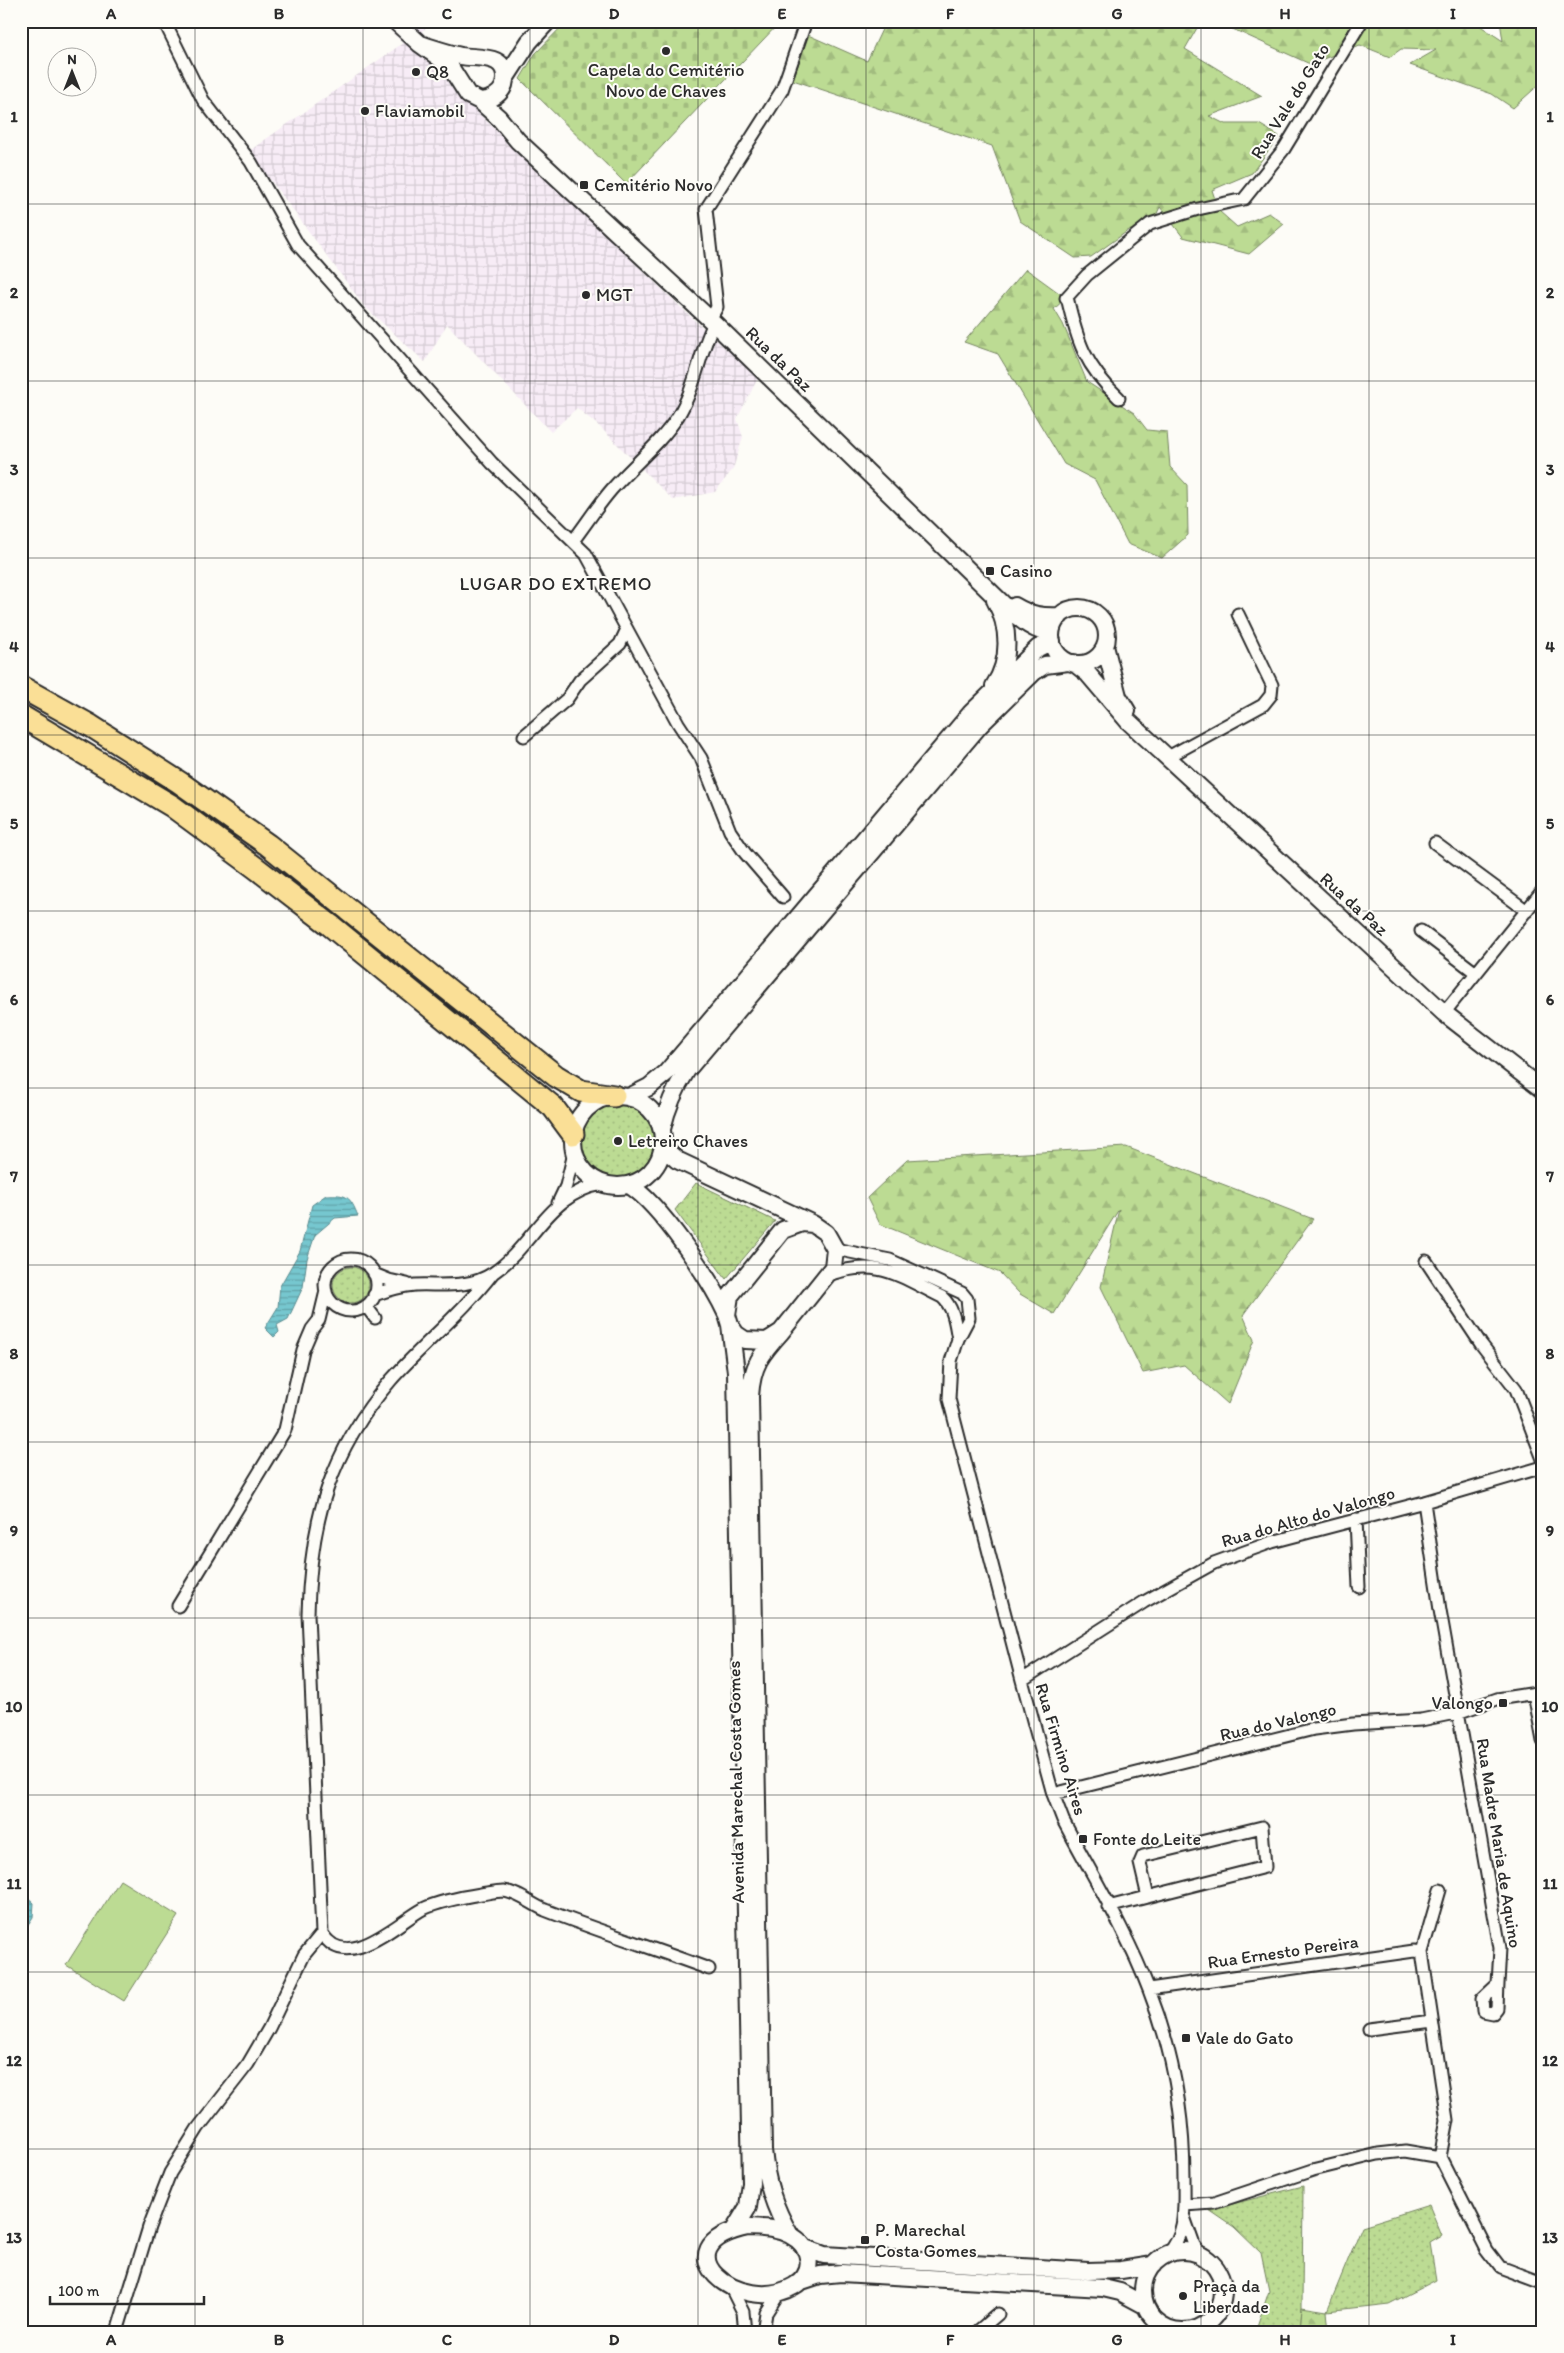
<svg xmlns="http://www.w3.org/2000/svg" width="1564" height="2353" viewBox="0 0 1564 2353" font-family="Itim,sans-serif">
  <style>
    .industrial { fill: url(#industrial-grid) }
    .grass { fill: url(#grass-dots); stroke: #74835f }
    .forest { fill: url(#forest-firs); stroke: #74835f }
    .cemetery { fill: url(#cemetery-stones); stroke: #74835f }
    .garden { fill: #bcdb93; stroke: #74835f }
    .water { fill: url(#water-rules); stroke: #58898d }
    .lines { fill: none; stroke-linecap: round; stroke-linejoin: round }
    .street-casing { stroke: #2b2b2b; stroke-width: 15 }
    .secondary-casing { stroke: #2b2b2b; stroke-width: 20 }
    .highway-casing { stroke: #2b2b2b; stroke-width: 25 }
    .street { stroke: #fdfcf7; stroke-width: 11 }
    .secondary { stroke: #fdfcf7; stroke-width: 16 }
    .highway { stroke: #fadf96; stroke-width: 21 }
    .grid { fill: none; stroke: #2b2b2b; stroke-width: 1; stroke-opacity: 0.55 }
    .poi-dot { fill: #2b2b2b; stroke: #fdfcf7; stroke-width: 2 }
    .labels { text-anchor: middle; stroke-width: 4; stroke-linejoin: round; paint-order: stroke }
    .poi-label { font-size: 18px; fill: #2b2b2b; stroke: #fdfcf7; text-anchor: start }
    .street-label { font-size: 18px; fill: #2b2b2b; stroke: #fdfcf7 }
    .neighbourhood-label { font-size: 19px; letter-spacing: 1px; fill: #2b2b2b; stroke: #fdfcf7 }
    .neatline { fill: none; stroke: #2b2b2b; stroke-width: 2 }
    .grid-label { font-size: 16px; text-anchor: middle; font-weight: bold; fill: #2b2b2b }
  </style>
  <defs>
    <pattern id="industrial-grid" width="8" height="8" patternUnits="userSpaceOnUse" patternTransform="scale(1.25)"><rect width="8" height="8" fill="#f7ecf6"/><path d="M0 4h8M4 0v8" fill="none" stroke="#d4cbd3"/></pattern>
    <pattern id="grass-dots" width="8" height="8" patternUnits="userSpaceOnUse" patternTransform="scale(1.25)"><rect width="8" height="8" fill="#bcdb93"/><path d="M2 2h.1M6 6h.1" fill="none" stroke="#a2bc7f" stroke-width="1.8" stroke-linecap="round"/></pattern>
    <pattern id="forest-firs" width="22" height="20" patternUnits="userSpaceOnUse" patternTransform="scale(1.25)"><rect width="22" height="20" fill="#bcdb93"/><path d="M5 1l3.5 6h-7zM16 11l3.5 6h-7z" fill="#a2bc7f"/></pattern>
    <pattern id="cemetery-stones" width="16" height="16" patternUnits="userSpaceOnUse" patternTransform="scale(1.25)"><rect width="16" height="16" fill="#bcdb93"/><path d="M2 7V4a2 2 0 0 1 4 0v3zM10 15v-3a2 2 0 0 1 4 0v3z" fill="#a2bc7f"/></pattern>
    <pattern id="water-rules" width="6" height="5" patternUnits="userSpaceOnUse" patternTransform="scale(1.25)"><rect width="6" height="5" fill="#76c7cf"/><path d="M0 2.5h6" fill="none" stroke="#61a2a8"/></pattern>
  </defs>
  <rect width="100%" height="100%" fill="#fdfcf7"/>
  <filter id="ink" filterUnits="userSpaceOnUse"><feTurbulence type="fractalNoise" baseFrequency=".02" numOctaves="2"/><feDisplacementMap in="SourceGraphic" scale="10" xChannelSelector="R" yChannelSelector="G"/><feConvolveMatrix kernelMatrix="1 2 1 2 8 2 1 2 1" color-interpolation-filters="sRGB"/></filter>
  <g filter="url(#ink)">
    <path class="industrial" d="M381 21H436L422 31 450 86 693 319 758 378 737 419 743 437 733 469 715 492 673 500 600 427 577 408 551 432 447 324 425 362 365 307 249 151 403 43Z"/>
    <path class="grass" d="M582 1141a36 36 0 1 1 72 0a36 36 0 1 1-72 0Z
      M696 1183 775 1221 726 1279 675 1210Z
      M333 1285a18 18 0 1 1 36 0a18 18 0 1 1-36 0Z
      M1303 2186 1302 2307 1300 2332H1255L1269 2291 1261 2253 1234 2227 1209 2210Z
      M1429 2205 1442 2236 1430 2243 1436 2280 1389 2304 1327 2311 1362 2226Z"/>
    <path class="forest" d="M886 21H1201L1185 49 1262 96 1209 116 1225 124H1259L1279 136 1252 173 1212 190 1219 211 1237 227 1269 213 1284 224 1249 254 1183 237 1160 207 1149 230H1129L1091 257 1075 258 1020 221 992 146 793 80 808 35 867 61Z
      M1215 21H1473L1503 41 1500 21H1543V81L1513 108 1492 94 1410 65 1436 50 1401 49 1390 57 1360 45 1310 64Z
      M1026 269 1066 298 1054 309 1063 324 1087 382 1134 413 1147 430 1167 432 1170 467 1187 485 1188 535 1162 558 1128 544 1095 480 1064 464 998 354 964 342Z
      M1126 1147 1313 1219 1243 1315 1254 1340 1228 1404 1184 1365 1143 1373 1101 1287 1119 1209 1054 1314 1020 1294 1000 1273 880 1224 867 1198 907 1160Z
      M1302 2307 1327 2311 1329 2332H1300Z"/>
    <path class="cemetery" d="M567 21H781L626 184 520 79 535 54Z"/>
    <path class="garden" d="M120 1880 178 1916 124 2001 66 1965Z"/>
    <path class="water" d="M326 1195C347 1194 350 1196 358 1216L335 1218 315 1235 307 1259 303 1287 288 1319 277 1325 279 1332 274 1337 265 1328 278 1307 280 1286 300 1251 312 1205Z
      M21 1891 34 1903 33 1917 21 1935Z"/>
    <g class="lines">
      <defs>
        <path id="street" d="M164 21 203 100 251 162 298 245 492 463 586 554 678 723 701 758 730 831 745 853 783 897
          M1067 297C1077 341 1085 366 1119 398
          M1066 298 1087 275 1150 224 1198 209 1244 199 1284 149 1362 21
          M710 320 717 307 706 209 782 90 806 21
          M573 541C586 524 598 505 612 489 634 464 661 443 678 416 696 387 699 353 714 323
          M524 736 567 699 580 680 620 644 627 629
          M1168 757 1263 705 1271 695 1272 685 1238 614
          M1435 843 1527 911
          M1421 931 1476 973
          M1444 1013 1543 890
          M558 1203 566 1186 574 1153
          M835 1249 890 1260 962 1293 967 1299 969 1318 958 1339 951 1361 949 1399 1022 1680 1053 1794 1063 1820C1092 1875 1127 1932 1149 1990 1173 2051 1184 2114 1184 2179 1184 2207 1187 2234 1167 2255
          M325 1285a26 26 0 1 1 52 0a26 26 0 1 1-52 0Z
          M1426 1261 1481 1344 1516 1389 1543 1459
          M493 1273C463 1312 424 1343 391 1380 330 1451 310 1521 308 1614L322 1933C346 1974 397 1923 423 1909 440 1901 462 1897 481 1894 488 1893 497 1891 504 1891 519 1893 531 1904 545 1910 599 1931 655 1949 709 1969
          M374 1274 389 1280 407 1284
          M826 1276C877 1257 897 1275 942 1297 954 1308 955 1323 958 1339
          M374 1295C388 1290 401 1286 415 1285 442 1284 469 1289 493 1273 534 1245 549 1192 603 1184
          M366 1306 375 1318
          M1424 1502 1440 1610 1500 1948 1498 1984
          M1356 1519 1359 1587
          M178 1606 285 1430 303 1350 312 1329 319 1320 326 1291
          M1022 1680 1144 1602 1214 1563 1272 1542 1424 1502 1543 1467
          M1534 1693 1543 1741
          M1053 1794 1314 1729 1353 1724 1421 1720 1460 1712 1497 1699 1543 1692
          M1440 1890 1422 1952 1447 2120 1440 2157
          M1108 1907 1265 1867 1262 1827 1143 1856 1140 1863 1148 1897
          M1498 1984 1497 2008 1493 2013 1483 2011 1482 1999Z
          M1149 1989 1414 1951 1422 1952
          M1369 2029 1432 2021
          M1440 2157 1487 2250 1500 2267 1543 2283
          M1184 2205 1214 2203 1313 2170 1378 2154 1405 2151 1440 2157
          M1184 2217 1194 2245 1203 2257
          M730 2286 743 2312 745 2332
          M117 2332 149 2227 170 2173 198 2128 248 2064 269 2028 304 1955 322 1933
          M763 2332 766 2313 780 2291
          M977 2332 998 2314"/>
        <path id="secondary" d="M395 21 420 44 449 65 468 95 480 101 488 100C497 96 504 91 505 80 507 53 478 59 461 56 447 53 433 48 420 44
          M505 79 529 42 548 21
          M480 101 499 118 518 141 714 323 1007 608C1020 619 1034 632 1051 633
          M1015 606C1030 615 1042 617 1060 616
          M1051 636a28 28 0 1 1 56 0a28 28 0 1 1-56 0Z
          M1105 646 1118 696 1127 711
          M1074 663 1088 674 1128 721 1444 1013 1543 1090
          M994 686C1011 660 1010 627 995 600
          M573 1141a45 45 0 1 1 90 0a45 45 0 1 1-90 0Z
          M629 1097 649 1087 666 1073 971 713 1038 648 1052 641
          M662 1129C667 1107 675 1089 687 1070L980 725 1034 672 1045 665 1068 662
          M663 1141 668 1152 677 1160 811 1223
          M629 1185C660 1204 711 1280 727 1315
          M802 1223 813 1224 826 1233 835 1249 833 1267 781 1332 767 1341 745 1340 736 1334 730 1325 727 1315 730 1296 783 1230Z
          M730 1325 736 1372 751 2183 748 2207 734 2230
          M781 1332C761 1354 752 1365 750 1396L763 2150C766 2182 774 2207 790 2235
          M748 2227C762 2228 777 2228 790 2235 812 2246 816 2273 794 2286 739 2318 656 2246 748 2227Z
          M805 2248 824 2255 1088 2271 1121 2270 1153 2265
          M1143 2291a40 40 0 1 1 80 0a40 40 0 1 1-80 0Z
          M802 2281 820 2275 841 2273 1103 2288 1120 2292 1146 2306"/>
        <path id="highway" d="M21 687 91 726 179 782 268 845 556 1076 581 1091 614 1096
          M21 716 172 806 256 868 330 925 553 1107 573 1134"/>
      </defs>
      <use href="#street" class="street-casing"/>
      <use href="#secondary" class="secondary-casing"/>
      <use href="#highway" class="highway-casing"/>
      <use href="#street" class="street"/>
      <use href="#secondary" class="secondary"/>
      <use href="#highway" class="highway"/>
    </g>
  </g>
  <path class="grid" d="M195 21V2332M363 21V2332M530 21V2332M698 21V2332M866 21V2332M1034 21V2332M1201 21V2332M1369 21V2332M21 204H1543M21 381H1543M21 558H1543M21 735H1543M21 911H1543M21 1088H1543M21 1265H1543M21 1442H1543M21 1618H1543M21 1795H1543M21 1972H1543M21 2149H1543"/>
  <g class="poi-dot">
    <circle cx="666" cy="51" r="5"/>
    <circle cx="416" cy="72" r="5"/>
    <circle cx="365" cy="111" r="5"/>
    <rect x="579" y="180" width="10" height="10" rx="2.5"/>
    <circle cx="586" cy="295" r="5"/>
    <rect x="985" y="566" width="10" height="10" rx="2.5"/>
    <circle cx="618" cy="1141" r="5"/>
    <rect x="1498" y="1698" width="10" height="10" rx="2.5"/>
    <rect x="1078" y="1834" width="10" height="10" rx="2.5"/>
    <rect x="1181" y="2033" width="10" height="10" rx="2.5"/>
    <rect x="860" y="2235" width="10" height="10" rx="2.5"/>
    <circle cx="1183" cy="2296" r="5"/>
  </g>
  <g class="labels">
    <g class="poi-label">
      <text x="666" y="76" text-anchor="middle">Capela do Cemitério<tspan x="666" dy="21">Novo de Chaves</tspan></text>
      <text x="426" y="78">Q8</text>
      <text x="375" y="117">Flaviamobil</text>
      <text x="594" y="191">Cemitério Novo</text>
      <text x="596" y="301">MGT</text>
      <text x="1000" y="577">Casino</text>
      <text x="628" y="1147">Letreiro Chaves</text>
      <text x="1493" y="1709" text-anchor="end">Valongo</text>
      <text x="1093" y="1845">Fonte do Leite</text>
      <text x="1196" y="2044">Vale do Gato</text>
      <text x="875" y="2236">P. Marechal<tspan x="875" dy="21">Costa Gomes</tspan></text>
      <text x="1193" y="2292">Praça da<tspan x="1193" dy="21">Liberdade</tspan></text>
    </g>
    <g class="street-label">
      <text transform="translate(1290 101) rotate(-58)" y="6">Rua Vale do Gato</text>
      <text transform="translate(779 359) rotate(44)" y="6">Rua da Paz</text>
      <text transform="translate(1354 904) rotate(42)" y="6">Rua da Paz</text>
      <text transform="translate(1308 1517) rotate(-16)" y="6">Rua do Alto do Valongo</text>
      <text transform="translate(1278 1722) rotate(-13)" y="6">Rua do Valongo</text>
      <text transform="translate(1061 1749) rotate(73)" y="6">Rua Firmino Aires</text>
      <text transform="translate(736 1782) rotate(-91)" y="6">Avenida Marechal Costa Gomes</text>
      <text transform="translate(1499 1843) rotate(81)" y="6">Rua Madre Maria de Aquino</text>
      <text transform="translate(1283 1952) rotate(-8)" y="6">Rua Ernesto Pereira</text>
    </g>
    <g class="neighbourhood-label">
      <text x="556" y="590">LUGAR DO EXTREMO</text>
    </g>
  </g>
  <rect width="1564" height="2353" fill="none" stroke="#fdfcf7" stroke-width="55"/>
  <g transform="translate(72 72)"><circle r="24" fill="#fdfcf7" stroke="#a9a8a5"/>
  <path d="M0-4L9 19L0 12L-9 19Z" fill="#2b2b2b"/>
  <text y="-8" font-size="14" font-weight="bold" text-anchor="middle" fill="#2b2b2b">N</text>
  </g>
  <path d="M50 2296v8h154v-8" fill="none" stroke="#2b2b2b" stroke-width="2.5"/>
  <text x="58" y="2296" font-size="15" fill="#2b2b2b" stroke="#fdfcf7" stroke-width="4" paint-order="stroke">100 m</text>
  <rect x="28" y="28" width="1508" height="2298" class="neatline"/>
  <g class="grid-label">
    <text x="111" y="19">A</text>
    <text x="279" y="19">B</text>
    <text x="447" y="19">C</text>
    <text x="614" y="19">D</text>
    <text x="782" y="19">E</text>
    <text x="950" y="19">F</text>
    <text x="1117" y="19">G</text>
    <text x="1285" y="19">H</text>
    <text x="1453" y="19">I</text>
    <text x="14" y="122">1</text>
    <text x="1550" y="122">1</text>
    <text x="14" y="298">2</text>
    <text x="1550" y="298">2</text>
    <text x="14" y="475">3</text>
    <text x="1550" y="475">3</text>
    <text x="14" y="652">4</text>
    <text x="1550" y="652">4</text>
    <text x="14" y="829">5</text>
    <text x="1550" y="829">5</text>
    <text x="14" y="1005">6</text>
    <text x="1550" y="1005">6</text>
    <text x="14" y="1182">7</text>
    <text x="1550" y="1182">7</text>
    <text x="14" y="1359">8</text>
    <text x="1550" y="1359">8</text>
    <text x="14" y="1536">9</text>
    <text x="1550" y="1536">9</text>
    <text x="14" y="1712">10</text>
    <text x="1550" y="1712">10</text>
    <text x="14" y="1889">11</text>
    <text x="1550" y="1889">11</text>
    <text x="14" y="2066">12</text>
    <text x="1550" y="2066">12</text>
    <text x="14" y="2243">13</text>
    <text x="1550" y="2243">13</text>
    <text x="111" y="2345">A</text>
    <text x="279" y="2345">B</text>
    <text x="447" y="2345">C</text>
    <text x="614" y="2345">D</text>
    <text x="782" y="2345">E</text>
    <text x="950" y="2345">F</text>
    <text x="1117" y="2345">G</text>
    <text x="1285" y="2345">H</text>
    <text x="1453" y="2345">I</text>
  </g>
</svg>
